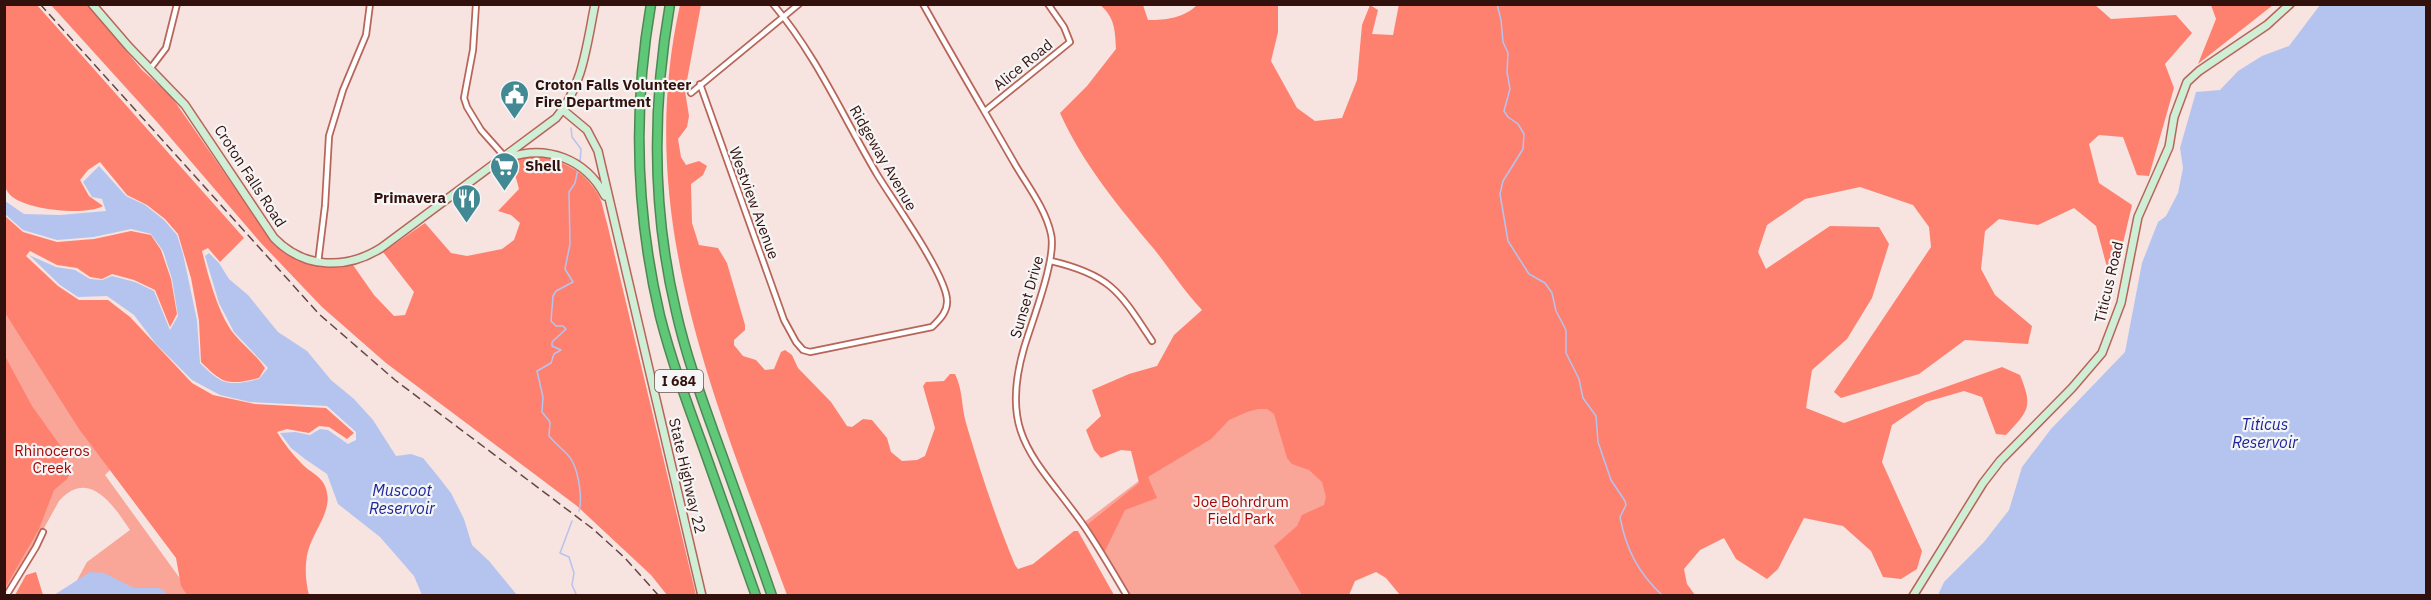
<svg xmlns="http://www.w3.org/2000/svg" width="2431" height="600" viewBox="0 0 2431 600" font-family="'IBM Plex Sans',sans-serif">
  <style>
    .green { fill: #f9a598 }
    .forest { fill: #fe8170 }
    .water { fill: #b5c4ee }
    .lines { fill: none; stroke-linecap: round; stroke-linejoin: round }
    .stream { stroke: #b5c4ee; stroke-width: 1.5 }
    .street-casing { stroke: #b86559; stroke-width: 8 }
    .secondary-casing { stroke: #b86559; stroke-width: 10 }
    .highway-casing { stroke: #4f8753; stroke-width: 11 }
    .street { stroke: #fff; stroke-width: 4.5 }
    .secondary { stroke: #cfeed6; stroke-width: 7 }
    .highway { stroke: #5fc778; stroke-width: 8 }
    .rail { stroke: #654844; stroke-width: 1.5; stroke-dasharray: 9 4.5; stroke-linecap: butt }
    .labels { text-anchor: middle; stroke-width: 4.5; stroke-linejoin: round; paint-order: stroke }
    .shield { fill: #f5f5f5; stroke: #6c5553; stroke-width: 1.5 }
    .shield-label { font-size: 14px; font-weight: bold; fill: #32110d }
    .street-label { font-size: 15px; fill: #32110d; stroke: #f5f5f5 }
    .poi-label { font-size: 15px; font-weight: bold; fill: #32110d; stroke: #f5f5f5; text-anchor: start }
    .park-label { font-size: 15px; fill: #a70704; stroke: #f5f5f5 }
    .water-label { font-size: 16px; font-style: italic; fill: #1c269b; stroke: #f5f5f5 }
  </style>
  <rect width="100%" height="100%" fill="#f7e3e0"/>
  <path class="green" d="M5 313 110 470 105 475 192 595H69L87 562 130 530C114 506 89 467 59 501L7 595H5Z
    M1261 389 1379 557 1328 595H1130L1083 523Z"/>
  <path class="forest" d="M5 4 37 5 244 238 220 262 208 248 202 251C208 275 218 314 234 334 244 346 256 355 265 368L259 378C228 385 224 385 201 362L199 321 191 278 178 234 165 219 147 205 127 195 100 162 88 170 80 180 89 196 103 206C85 216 31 210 14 198 10 196 7 191 5 187Z
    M1399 4H2094L2111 19 2176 15 2192 33 2165 64 2174 88 2149 176 2137 175 2123 137 2099 135 2089 144 2099 183 2132 205 2116 273 2108 271 2096 226 2074 208 2038 225 1999 219 1985 231 1981 269 1995 295 2032 326 2028 344 1965 340 1919 374 1841 398 1834 392 1931 247 1929 227 1913 205 1860 187 1805 199 1767 225 1758 252 1766 269 1830 226 1879 227 1889 244 1872 298 1847 339 1812 370 1806 408 1844 423 2002 367 2020 375C2033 407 2029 410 2006 435L1996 434 1982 397 1964 391 1926 402 1892 425 1882 462 1922 551 1917 569 1901 579 1883 577 1871 551 1843 526 1804 518 1778 569 1767 579 1736 559 1724 538 1700 550 1684 569 1687 584 1695 595H1400L1386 578 1376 572 1355 581 1349 595H1302L1274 546 1297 526 1302 515 1324 505 1326 497 1322 482 1309 470 1292 464 1287 458 1274 414 1267 409H1258L1247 412 1229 420 1211 439 1148 477 1157 498 1125 510 1104 553 1088 524 1139 483 1131 451 1121 450 1101 458 1094 450 1086 430 1101 416 1092 390 1129 374 1157 366 1174 335 1202 310C1184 291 1170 269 1154 249 1118 206 1083 164 1060 113L1087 86 1116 49C1115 31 1115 17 1100 5H1143L1148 20C1166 20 1184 18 1197 5H1278V32L1271 61 1297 108 1315 121 1342 118 1357 80 1362 25 1370 5 1378 10 1372 34 1393 35Z
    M51 5H88L142 70 171 96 274 244C303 266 316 269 353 265L374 295 394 316 405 315 414 292 383 252 425 223 451 253 467 256 502 249 514 240 520 223 511 215 498 211 519 189 516 178 507 167C523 147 559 159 577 171 584 175 595 188 599 196 603 204 604 214 607 223L696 595H667L651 575 577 506 386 363 322 307 260 242 157 122Z
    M680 5H701L685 91 689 116 687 127 678 139 681 157 686 165 699 161 707 166 703 175 691 184 692 223 699 245 718 248 727 263 745 325V330L734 340V345L743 356 756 360 765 370 774 369 781 352 785 350 792 355 798 368 831 402 847 426 852 427 863 419 872 420 887 438 891 452 902 461 917 460 925 456 935 428 923 386 926 382 944 381 950 374H955C963 390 961 405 966 423 980 471 996 519 1015 565L1018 569 1033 564 1074 531H1078L1114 595H787C715 400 633 217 680 5Z
    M2211 5H2273L2198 64 2216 19Z
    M5 216 23 232 57 242 94 239 131 231 151 235 161 250 171 279 177 314 170 327 155 290 134 280 112 274 102 279 90 277 77 268 57 265 30 251 26 256 58 286 79 300H108L130 317 192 383 213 395 255 404 326 408 354 433 347 439 329 427 319 426 309 433 287 429 277 432C284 444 293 455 303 465 309 471 320 476 324 484 335 506 318 524 310 545 304 560 305 580 309 595H187L181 586 176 558 79 429 5 313Z
    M5 356 32 406 62 448 71 472 67 479 54 490 39 529 5 588Z
    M36 572 43 595H15L26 575Z"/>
  <path class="water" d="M2320 5H2426V595H1938L1944 582 1984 542 2009 510 2022 467 2051 429 2125 352 2142 263 2158 222 2166 216 2178 193 2183 168 2180 148 2196 92 2220 90 2238 71 2262 56 2289 46Z
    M99 166 126 196 145 205 164 220 177 235 183 254 197 320 200 363C223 386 228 386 259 379L268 368 234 332 219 303 205 256 209 253 219 263 229 279 248 295 278 332 307 351 331 380 354 399 373 420 396 456 411 454 423 458 437 475 451 493 464 519 472 545 489 561 517 595H422L414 576 380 537 338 504 327 474 305 459 291 448 280 433 295 432 310 435 320 429 328 430 348 444 356 440V432L327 406 250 402 220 395 192 380 156 344 134 315 107 296 78 297 60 285 29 255 56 267 75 270 90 279 102 280 112 276 135 282 154 291 170 330 178 316 172 279 163 251 151 234 131 229 94 237 57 240 23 230 5 214V201L24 214 60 215 106 211 102 199 92 197 83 182Z
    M90 572 104 573 134 588H158L164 590 167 595H54Z"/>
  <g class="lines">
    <path class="stream" d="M1497 4 1501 20 1503 42 1508 53 1507 72 1510 89 1504 111 1508 117 1518 124 1524 134 1523 149 1503 181 1500 194 1508 241 1529 274 1545 283 1552 293 1556 311 1566 330V353L1579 379 1583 398 1596 416 1598 442 1611 480 1625 501 1626 505 1620 517C1626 549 1638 573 1663 596
      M571 128 572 137 581 149 580 162
      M578 169 575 183 569 192 570 244 565 269 573 282 556 291 553 296 551 321 556 326H563L566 329 552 342V346L561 350 554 354 551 363 537 371 543 397 542 412 550 422 549 436C555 443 561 448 567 454 578 464 583 497 579 511
      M572 521 560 553 569 557 574 573 572 585 577 596"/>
    <defs>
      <path id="street" d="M476 4 473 50 464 98 467 107 481 130 505 157
        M923 4C953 58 985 112 1016 166 1028 186 1046 210 1051 234 1057 258 1032 321 1024 348 998 437 1037 459 1084 526 1099 548 1113 572 1127 596
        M150 69 166 48 177 4
        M700 84 784 320 796 342 803 350 810 352 932 327C939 320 948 312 947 300 946 275 894 202 878 176 844 119 817 56 773 4
        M691 93 799 4
        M985 111 1070 42 1064 27 1048 4
        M1051 261C1111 275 1120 292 1152 341
        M318 263 325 206 329 136 343 90 366 35 370 4
        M6 596 36 547 43 532"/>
      <path id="secondary" d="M92 4 129 47 185 105 274 238C304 269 346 270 381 248L556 118C583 87 587 43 595 4
        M563 110 587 130 598 151 702 596
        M508 158C546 144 586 159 605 196
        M1913 596 1983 483 2000 461 2072 388 2102 353 2121 303 2138 217 2169 147 2174 117 2187 82 2199 71 2267 25 2290 4"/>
      <path id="highway" d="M651 4C633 107 636 214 660 316 671 359 686 400 701 441 719 493 738 544 756 596
        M670 4C652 107 652 210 676 311 686 356 702 399 717 441 736 493 754 544 772 596"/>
    </defs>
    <use href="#street" class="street-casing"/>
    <use href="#secondary" class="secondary-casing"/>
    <use href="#highway" class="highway-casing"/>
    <use href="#street" class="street"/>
    <use href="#secondary" class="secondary"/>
    <use href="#highway" class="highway"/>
    <path class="rail" d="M40 4 319 314 395 380 593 529 625 558 659 596"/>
  </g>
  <defs>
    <symbol id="civic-pin" viewBox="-11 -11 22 30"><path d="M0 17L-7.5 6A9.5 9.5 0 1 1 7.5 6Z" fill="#438994" stroke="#f5f5f5"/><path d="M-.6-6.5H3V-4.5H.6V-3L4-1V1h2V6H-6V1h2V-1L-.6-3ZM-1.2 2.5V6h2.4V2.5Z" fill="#fff"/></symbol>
    <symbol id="supermarket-pin" viewBox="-11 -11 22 30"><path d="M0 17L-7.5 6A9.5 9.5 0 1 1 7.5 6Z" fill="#438994" stroke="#f5f5f5"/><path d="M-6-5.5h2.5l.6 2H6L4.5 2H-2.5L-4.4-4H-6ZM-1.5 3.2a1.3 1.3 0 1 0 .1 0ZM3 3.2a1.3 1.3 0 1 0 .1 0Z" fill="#fff"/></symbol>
    <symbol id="restaurant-pin" viewBox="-11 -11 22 30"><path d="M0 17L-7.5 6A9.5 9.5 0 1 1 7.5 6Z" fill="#438994" stroke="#f5f5f5"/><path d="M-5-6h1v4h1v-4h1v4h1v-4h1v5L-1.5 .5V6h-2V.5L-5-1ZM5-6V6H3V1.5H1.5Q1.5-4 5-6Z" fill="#fff"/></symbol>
  </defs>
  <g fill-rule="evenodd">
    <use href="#civic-pin" x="498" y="78" width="33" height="45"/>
    <use href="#supermarket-pin" x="488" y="150" width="33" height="45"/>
    <use href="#restaurant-pin" x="450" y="182" width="33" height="45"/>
  </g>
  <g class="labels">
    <rect class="shield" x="655" y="370" width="48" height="22" rx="4.5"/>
    <g class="shield-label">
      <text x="679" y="386">I 684</text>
    </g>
    <g class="street-label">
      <text transform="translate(1023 65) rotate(-39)" y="5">Alice Road</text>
      <text transform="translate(883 158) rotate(60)" y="5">Ridgeway Avenue</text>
      <text transform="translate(250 176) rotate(57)" y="5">Croton Falls Road</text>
      <text transform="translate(754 203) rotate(70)" y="5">Westview Avenue</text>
      <text transform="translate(2109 282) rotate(-77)" y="5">Titicus Road</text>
      <text transform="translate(1027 297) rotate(-74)" y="5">Sunset Drive</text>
      <text transform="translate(687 476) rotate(77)" y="5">State Highway 22</text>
    </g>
    <g class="poi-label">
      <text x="535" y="90">Croton Falls Volunteer<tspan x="535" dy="17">Fire Department</tspan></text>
      <text x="525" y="171">Shell</text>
      <text x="446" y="203" text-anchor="end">Primavera</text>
    </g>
    <g class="park-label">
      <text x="52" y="456">Rhinoceros<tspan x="52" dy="17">Creek</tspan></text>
      <text x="1241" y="507">Joe Bohrdrum<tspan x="1241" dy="17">Field Park</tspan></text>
    </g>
    <g class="water-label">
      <text x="2265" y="430">Titicus<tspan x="2265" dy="18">Reservoir</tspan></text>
      <text x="402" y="496">Muscoot<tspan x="402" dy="18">Reservoir</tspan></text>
    </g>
  </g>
  <rect width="2431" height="600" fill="none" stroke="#32110d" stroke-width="12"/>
</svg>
